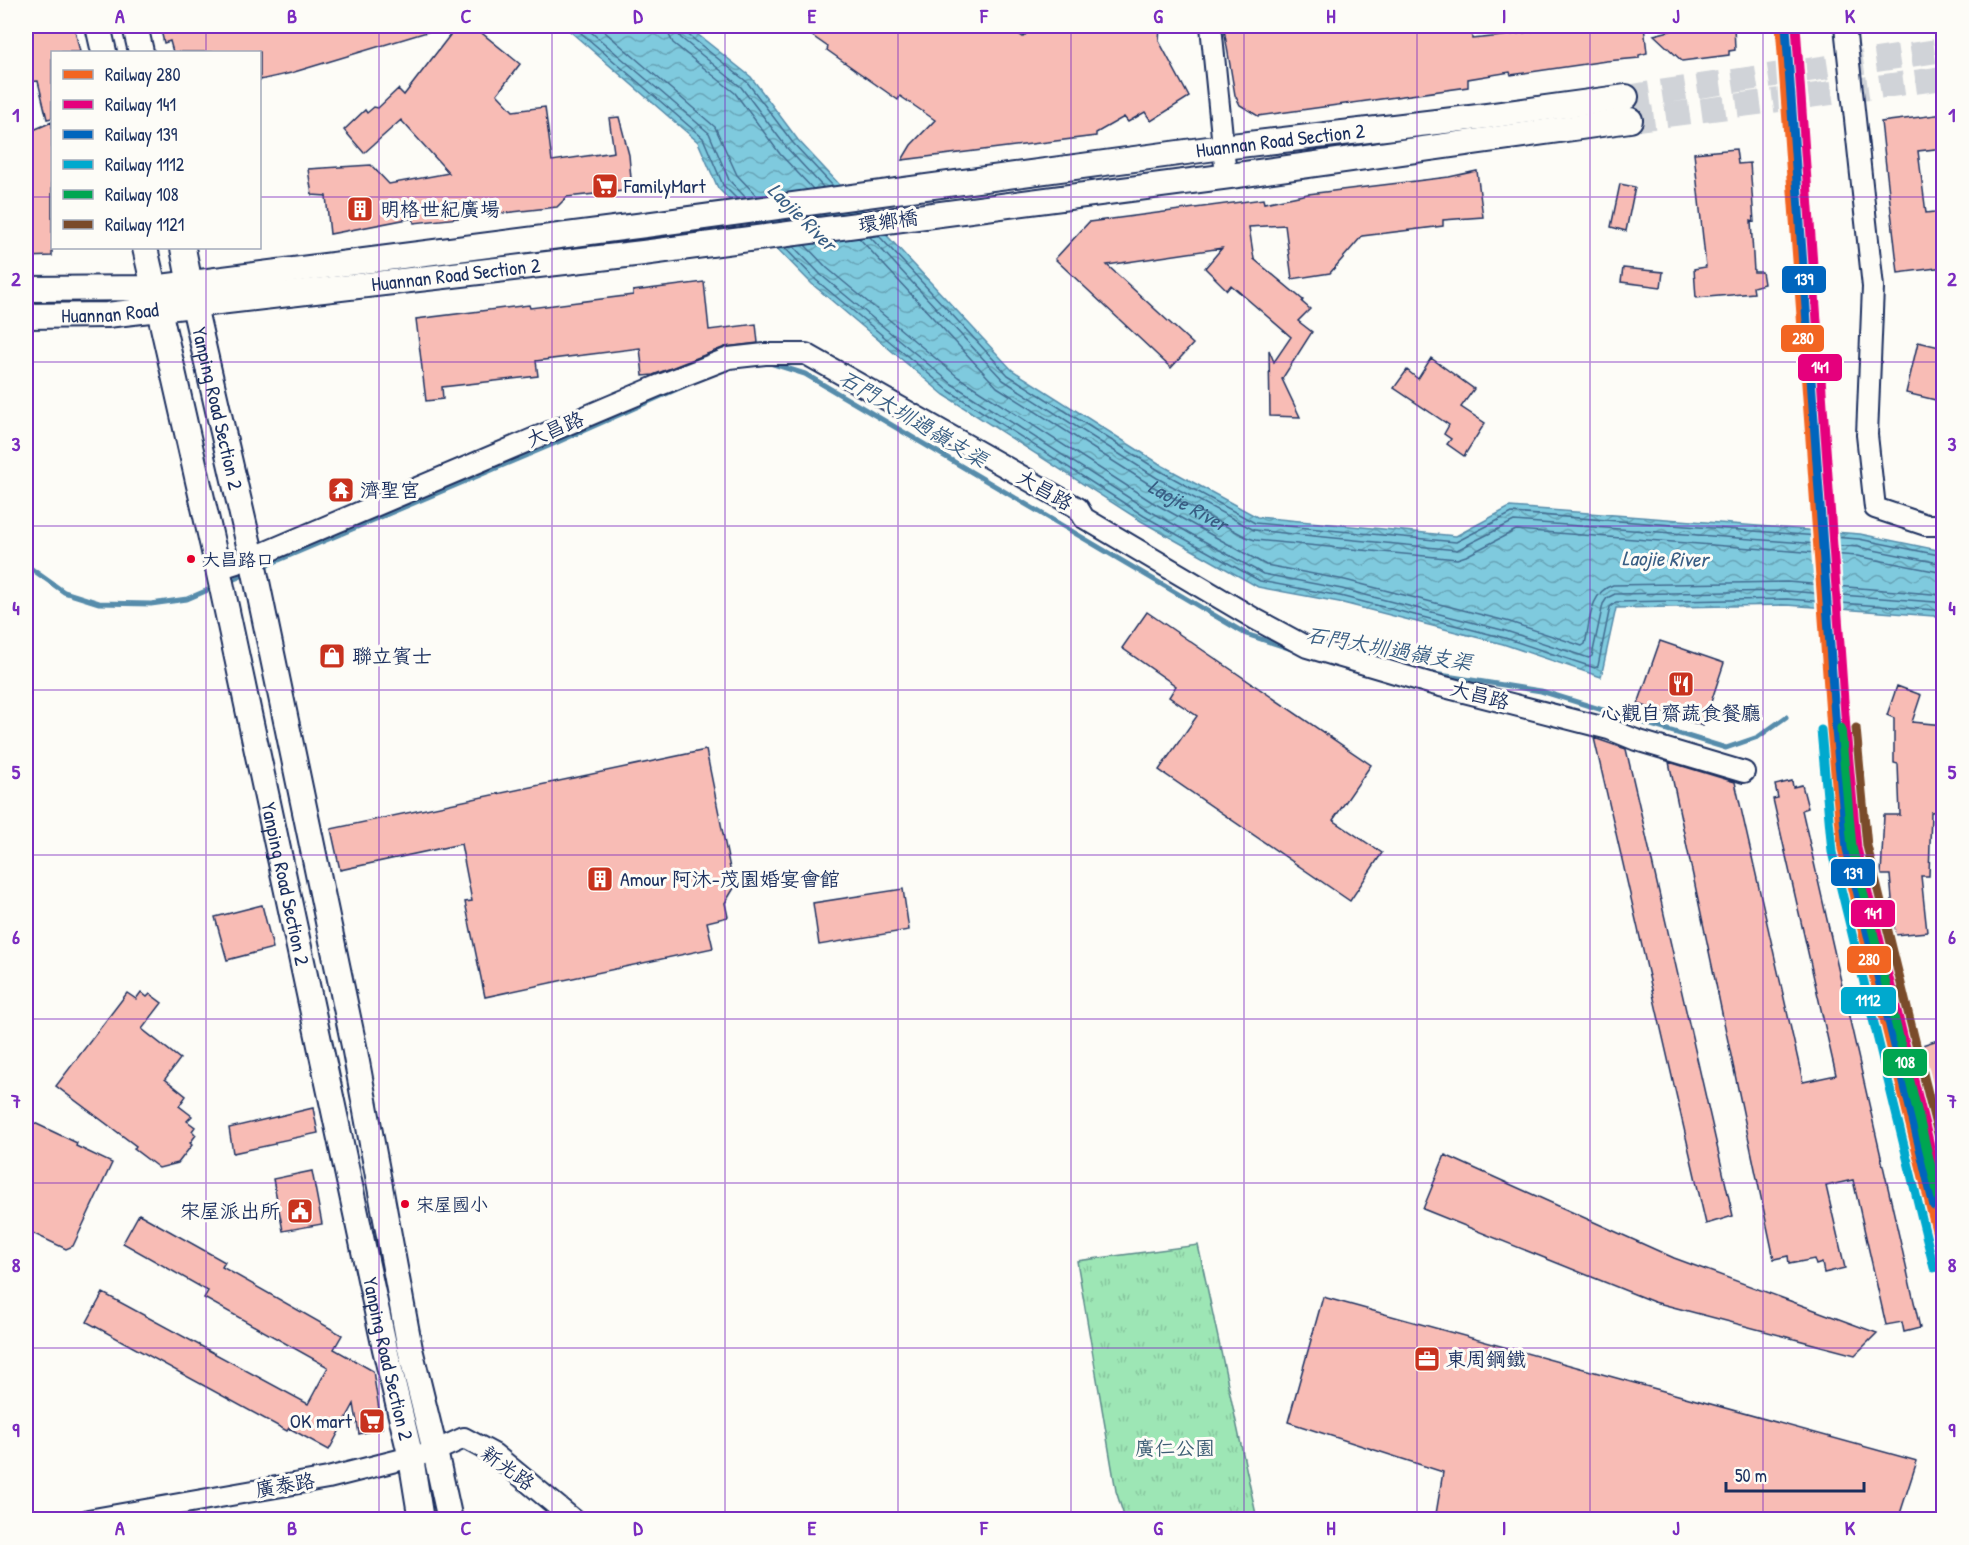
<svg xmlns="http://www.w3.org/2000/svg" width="1969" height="1545" viewBox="0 0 1969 1545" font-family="'Patrick Hand','LXGW WenKai TC',sans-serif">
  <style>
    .grass { fill: url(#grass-tufts); stroke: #5c8a8a; stroke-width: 1.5 }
    .water { fill: url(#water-waves); stroke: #578cab; stroke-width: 1.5 }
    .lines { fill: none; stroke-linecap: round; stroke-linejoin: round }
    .shore { stroke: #436d91; stroke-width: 1.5 }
    .stream { stroke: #578cab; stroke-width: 5 }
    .building { fill: #f8bcb5; stroke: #1b2f5e; stroke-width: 1.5 }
    .major-tunnel { stroke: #d0d3d8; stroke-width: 24; stroke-dasharray: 24 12; stroke-linecap: butt }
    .minor-casing { stroke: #1b2f5e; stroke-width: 24 }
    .major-casing { stroke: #1b2f5e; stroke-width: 28 }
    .minor { stroke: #fdfcf7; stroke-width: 20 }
    .major { stroke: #fdfcf7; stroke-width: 24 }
    .rail-1-casing { stroke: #fdfcf7; stroke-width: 14 }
    .rail-2-casing { stroke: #fdfcf7; stroke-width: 14 }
    .rail-3-casing { stroke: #fdfcf7; stroke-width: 14 }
    .rail-4-casing { stroke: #fdfcf7; stroke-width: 14 }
    .rail-5-casing { stroke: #fdfcf7; stroke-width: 14 }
    .rail-6-casing { stroke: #fdfcf7; stroke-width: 14 }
    .rail-1 { stroke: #f26522; stroke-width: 9 }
    .rail-2 { stroke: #e5007d; stroke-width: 9 }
    .rail-3 { stroke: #0065bd; stroke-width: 9 }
    .rail-4 { stroke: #00a9ce; stroke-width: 9 }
    .rail-5 { stroke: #00a651; stroke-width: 9 }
    .rail-6 { stroke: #7a4b2a; stroke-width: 9 }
    .grid { fill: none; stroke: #7b2cbf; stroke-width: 1.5; stroke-opacity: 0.55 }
    .bus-dot { fill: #e4002b; stroke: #fdfcf7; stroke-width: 2 }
    .labels { text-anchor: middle; stroke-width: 6; stroke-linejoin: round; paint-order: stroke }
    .bus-label { font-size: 18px; fill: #1b2f5e; stroke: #fdfcf7; text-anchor: start }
    .street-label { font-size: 20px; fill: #1b2f5e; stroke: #fdfcf7 }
    .poi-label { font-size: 20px; fill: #1b2f5e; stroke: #fdfcf7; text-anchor: start }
    .park-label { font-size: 20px; fill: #3c5d74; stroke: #fdfcf7 }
    .water-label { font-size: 21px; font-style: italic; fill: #395e84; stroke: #fdfcf7 }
    .line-badge { stroke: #fdfcf7; stroke-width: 2 }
    .badge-label { font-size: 16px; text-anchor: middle; font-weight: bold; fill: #fff }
    .neatline { fill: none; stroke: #7b2cbf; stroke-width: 2 }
    .grid-label { font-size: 20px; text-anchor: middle; font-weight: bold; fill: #7b2cbf }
  </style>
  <defs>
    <pattern id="grass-tufts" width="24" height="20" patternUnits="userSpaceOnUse" patternTransform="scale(1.5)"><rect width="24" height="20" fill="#9de6b5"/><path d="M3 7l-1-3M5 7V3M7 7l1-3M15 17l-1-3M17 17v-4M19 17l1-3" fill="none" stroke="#87c69e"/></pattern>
    <pattern id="water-waves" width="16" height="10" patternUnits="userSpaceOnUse" patternTransform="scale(1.5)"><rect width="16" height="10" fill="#7fcade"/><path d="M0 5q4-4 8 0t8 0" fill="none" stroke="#67a4b7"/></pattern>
  </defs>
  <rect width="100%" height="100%" fill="#fdfcf7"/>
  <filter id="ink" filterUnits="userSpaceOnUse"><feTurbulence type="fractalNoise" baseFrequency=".0167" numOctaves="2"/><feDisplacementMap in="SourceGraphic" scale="12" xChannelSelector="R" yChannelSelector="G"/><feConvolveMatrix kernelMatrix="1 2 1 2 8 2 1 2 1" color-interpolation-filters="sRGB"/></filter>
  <g filter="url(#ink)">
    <path class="grass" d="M1198 1245 1257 1519H1125L1116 1491 1077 1261Z"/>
    <path class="water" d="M564 26H687L751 77 798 140 1012 370 1163 466 1257 517 1456 536 1510 507 1860 534 1943 551V620L1934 616 1787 605 1616 608 1601 677 1503 644 1339 602 1258 587 1141 521 944 395 812 284 718 188 698 142Z"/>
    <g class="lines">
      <g class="shore">
        <path d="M573 26 703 138 723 185 737 199"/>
        <path d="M584 26 709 133 729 180 746 198"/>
        <path d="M598 26 715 127 737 175 757 196"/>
        <path d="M667 26 669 35 673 43 735 93 780 154 813 189"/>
        <path d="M676 26 677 32 681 38 741 87 787 148 823 187"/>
        <path d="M684 26 686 33 747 82 793 143 833 186"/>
        <path d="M879 236 1008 375 1160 471 1255 523 1456 542 1512 513 1859 539 1944 556"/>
        <path d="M870 237 1003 380 1157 478 1254 530 1457 550 1514 521 1858 547 1944 564"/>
        <path id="s1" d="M859 238 997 387 1152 486 1246 537 1255 540 1457 559 1466 556 1516 530 1857 556 1944 573"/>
        <path d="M805 245 827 268 958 377 1152 502 1266 565 1345 580 1510 622 1582 646 1585 644C1590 624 1589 592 1613 585L1787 582 1944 595"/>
        <path d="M794 247 821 275 952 384 1148 510 1263 574 1342 589 1506 631 1589 658 1592 656 1603 604 1607 598 1615 594 1787 591 1935 602 1944 605"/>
        <path d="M785 248 816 280 948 390 1144 516 1260 581 1340 596 1505 638 1595 668 1598 666 1610 607 1616 602 1787 599 1935 610 1944 613"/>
      </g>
      <path class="stream" d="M767 362 805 374 1246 634 1294 650
        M26 565 64 592 99 603 151 604 187 599 215 587
        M260 568 551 445 684 386
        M227 582 249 573
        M1428 673 1541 691 1726 748 1758 737 1786 717"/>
    </g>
    <path class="building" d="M26 26H74L80 52H52V118L47 119 38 81 26 82Z
      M160 26H437V29L291 73 260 80V52H173L170 41 164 43Z
      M457 26H473L520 64 497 94 513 111 545 107 552 161 614 152 609 118 619 117 629 155 632 190 567 197 557 207 414 223 413 218 330 234 326 196 312 195 308 169 371 165 389 184 449 173 401 120 364 153 344 130 365 110 367 113 374 107 378 108 398 89 404 95Z
      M798 26H1007L1023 37 1034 26H1160L1159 41 1189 97 1151 121 1145 112 1128 122 1124 117 1096 133V136L902 160 911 145 935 120 900 96 898 100 827 50 828 47Z
      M1258 26H1471L1472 39 1502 36 1567 26H1644L1647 53 1639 55V58L1606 61 1511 75 1510 72 1468 79V87L1258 116 1240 105 1235 95 1224 29Z
      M1674 26H1734L1735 50 1729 51V55L1682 61 1654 35 1674 30Z
      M1944 114V148L1918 151 1926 213 1944 211V267L1898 273 1881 122Z
      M52 122V256L26 257V149L31 148 29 138 32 137 31 131Z
      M1736 149 1738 164 1750 163 1754 222 1751 221 1754 272H1762L1764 284 1753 287 1754 293 1696 298 1694 269 1706 267 1694 153Z
      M1477 171 1483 217 1443 220V226L1362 236 1330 273 1292 279 1285 225 1249 227 1254 259 1303 300 1302 302 1310 309 1298 321 1312 332 1282 379 1300 417 1270 416 1269 350 1274 362 1291 337 1231 285 1227 290 1205 268 1222 248 1107 265 1193 344 1171 368 1055 259 1089 222 1263 199 1264 203 1308 194 1449 177Z
      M1620 184 1635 187 1626 231 1611 227Z
      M1623 268 1663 272 1661 287 1621 282Z
      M704 282 709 330 756 324 758 343 725 347 653 375 643 376 640 348 536 361 538 376 442 387 443 399 426 401 416 319 529 305 530 308 633 295V291Z
      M1918 342 1944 348V402L1906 393Z
      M1431 358 1474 389 1461 407 1485 423 1464 456 1447 444 1451 439 1444 434 1449 425 1394 388 1407 370 1418 379Z
      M1147 612 1371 765 1333 820 1382 853 1350 901 1159 770 1197 716 1169 697 1176 686 1122 648Z
      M1660 641 1724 663 1703 726 1638 704Z
      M1897 686 1921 695 1912 722 1944 725V811L1931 812 1929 876H1921L1927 932 1895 935 1890 875H1881L1884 815H1900L1898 764 1894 763V718L1887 715Z
      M1594 738 1626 749 1637 796 1733 1216 1706 1224Z
      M706 750 734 888 725 903 728 917 707 922 713 948 485 997 465 902 472 901 461 844 340 870 331 829Z
      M1669 762 1735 782 1803 1082 1836 1075 1773 799 1778 798 1775 785 1792 781 1793 787 1802 785 1808 808 1802 810 1920 1328 1904 1332 1902 1322 1886 1325 1853 1180 1826 1186 1845 1268 1824 1273 1822 1263 1816 1265 1814 1259 1789 1264 1788 1256 1774 1259Z
      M903 889 909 930 819 945 813 903Z
      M262 905 273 948 227 960 215 917Z
      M141 992 147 997 150 994 162 1003 142 1029 180 1059 165 1079 186 1096 179 1106 192 1116 187 1121 195 1127 192 1131 196 1135 190 1143 192 1145 178 1163 159 1168 134 1149 136 1146 56 1086 127 993 136 999Z
      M1944 1038V1116L1939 1117 1919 1046Z
      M313 1108 318 1133 275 1142V1144L233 1153 229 1128Z
      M26 1119 77 1143 76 1146 112 1163 73 1246 66 1249 26 1230Z
      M1445 1155 1674 1258 1877 1333 1855 1355 1654 1302 1423 1209Z
      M312 1171 322 1224 283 1231 273 1179Z
      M139 1214 225 1262 222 1267 342 1335 334 1349 373 1371 382 1428 359 1434 354 1404 329 1450 289 1428 287 1431 87 1322 103 1293 308 1404 328 1367 204 1298 208 1291 123 1243Z
      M1323 1297 1917 1461 1898 1520H1435L1443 1472 1288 1422Z"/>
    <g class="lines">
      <path class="major-tunnel" d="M1626 97 1944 50
        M1630 120 1944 78"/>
      <defs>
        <path id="minor" d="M1211 26 1226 176
          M1845 26 1873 287 1867 435 1875 508 1926 525H1944
          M218 569 252 558 660 385 729 358 765 354H806L1078 508 1084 518 1255 619 1307 647 1429 683 1609 729 1636 740 1744 772
          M88 1520 328 1478 435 1451 464 1438 494 1454 574 1520"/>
        <g id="major">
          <path d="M98 26 104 52"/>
          <path d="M135 26 141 52"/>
          <path id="s2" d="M145 248 218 569 385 1349 411 1458 421 1520"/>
          <path id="s3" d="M183 248 194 306 252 558 354 1046 410 1349 435 1451 450 1520"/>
          <path id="s4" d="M26 289 153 288 645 225 1223 147 1487 116 1626 97"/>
          <path id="s5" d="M26 316 107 315 643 253 1245 174 1630 120"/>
        </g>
      </defs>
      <use href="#minor" class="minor-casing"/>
      <use href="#major" class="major-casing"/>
      <use href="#minor" class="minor"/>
      <use href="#major" class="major"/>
      <defs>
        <path id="rail-1" d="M1780 26 1831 729 1842 849 1944 1263"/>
        <path id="rail-2" d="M1796 26 1846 729 1857 848 1944 1202"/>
        <path id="rail-3" d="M1786 27 1836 730 1847 849 1934 1206"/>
        <path id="rail-4" d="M1821 730 1832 852 1934 1268"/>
        <path id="rail-5" d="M1841 728 1852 847 1944 1219"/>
        <path id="rail-6" d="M1856 728 1867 846 1944 1158"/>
      </defs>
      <use href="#rail-1" class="rail-1-casing"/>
      <use href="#rail-2" class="rail-2-casing"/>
      <use href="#rail-3" class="rail-3-casing"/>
      <use href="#rail-4" class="rail-4-casing"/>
      <use href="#rail-5" class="rail-5-casing"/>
      <use href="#rail-6" class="rail-6-casing"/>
      <use href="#rail-1" class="rail-1"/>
      <use href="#rail-2" class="rail-2"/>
      <use href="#rail-3" class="rail-3"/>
      <use href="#rail-4" class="rail-4"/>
      <use href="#rail-5" class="rail-5"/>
      <use href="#rail-6" class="rail-6"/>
    </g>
  </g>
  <path class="grid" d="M206 26V52M379 26V1520M552 26V1520M725 26V1520M898 26V1520M1071 26V1520M1244 26V1520M1417 26V1520M1590 26V1520M1763 26V1520M26 197H52M260 197H1944M206 248V1520M26 362H1944M26 526H1944M26 690H1944M26 855H1944M26 1019H1944M26 1183H1944M26 1348H1944"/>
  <defs>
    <symbol id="supermarket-square" viewBox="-11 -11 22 22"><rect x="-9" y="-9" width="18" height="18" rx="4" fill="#c8321e" stroke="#fdfcf7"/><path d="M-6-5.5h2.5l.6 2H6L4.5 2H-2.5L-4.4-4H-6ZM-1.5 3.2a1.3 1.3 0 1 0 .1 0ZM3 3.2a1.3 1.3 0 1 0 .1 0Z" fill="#fff"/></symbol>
    <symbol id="building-square" viewBox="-11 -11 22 22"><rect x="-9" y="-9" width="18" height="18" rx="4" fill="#c8321e" stroke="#fdfcf7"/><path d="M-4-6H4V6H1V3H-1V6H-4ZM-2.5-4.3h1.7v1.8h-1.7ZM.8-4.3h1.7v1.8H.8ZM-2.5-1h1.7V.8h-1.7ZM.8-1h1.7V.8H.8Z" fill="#fff"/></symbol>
    <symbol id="temple-square" viewBox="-11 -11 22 22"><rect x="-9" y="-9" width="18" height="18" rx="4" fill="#c8321e" stroke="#fdfcf7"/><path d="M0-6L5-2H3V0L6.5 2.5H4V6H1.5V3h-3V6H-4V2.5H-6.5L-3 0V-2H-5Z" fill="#fff"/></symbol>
    <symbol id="shop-square" viewBox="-11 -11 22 22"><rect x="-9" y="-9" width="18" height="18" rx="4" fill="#c8321e" stroke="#fdfcf7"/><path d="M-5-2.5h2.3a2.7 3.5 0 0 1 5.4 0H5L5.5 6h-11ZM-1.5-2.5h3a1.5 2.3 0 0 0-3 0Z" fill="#fff"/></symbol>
    <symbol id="restaurant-square" viewBox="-11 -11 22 22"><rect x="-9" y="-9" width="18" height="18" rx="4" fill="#c8321e" stroke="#fdfcf7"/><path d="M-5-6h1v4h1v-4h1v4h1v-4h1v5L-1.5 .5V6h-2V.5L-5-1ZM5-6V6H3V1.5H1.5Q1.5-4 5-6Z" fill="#fff"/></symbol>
    <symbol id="civic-square" viewBox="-11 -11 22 22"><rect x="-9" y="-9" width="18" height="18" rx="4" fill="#c8321e" stroke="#fdfcf7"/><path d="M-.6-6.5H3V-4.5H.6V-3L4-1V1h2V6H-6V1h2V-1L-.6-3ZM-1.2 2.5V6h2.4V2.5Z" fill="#fff"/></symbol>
    <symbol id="office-square" viewBox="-11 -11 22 22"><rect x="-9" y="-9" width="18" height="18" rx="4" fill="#c8321e" stroke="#fdfcf7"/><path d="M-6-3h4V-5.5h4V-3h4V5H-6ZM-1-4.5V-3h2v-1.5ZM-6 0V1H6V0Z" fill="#fff"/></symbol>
  </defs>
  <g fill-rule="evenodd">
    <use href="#supermarket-square" x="590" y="171" width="30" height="30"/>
    <use href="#building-square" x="345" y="194" width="30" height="30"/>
    <use href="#temple-square" x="326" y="475" width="30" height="30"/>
    <use href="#shop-square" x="317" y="641" width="30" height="30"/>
    <use href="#restaurant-square" x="1666" y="669" width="30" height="30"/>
    <use href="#building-square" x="585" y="864" width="30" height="30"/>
    <use href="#civic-square" x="285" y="1196" width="30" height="30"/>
    <use href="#office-square" x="1412" y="1344" width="30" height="30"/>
    <use href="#supermarket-square" x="357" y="1406" width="30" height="30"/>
  </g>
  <g class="bus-dot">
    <circle cx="191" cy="559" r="5"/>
    <circle cx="405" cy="1204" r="5"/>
  </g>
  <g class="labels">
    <g class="bus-label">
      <text x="202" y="566">大昌路口</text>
      <text x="416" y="1211">宋屋國小</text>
    </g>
    <g class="street-label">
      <text dy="7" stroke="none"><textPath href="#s4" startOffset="1264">Huannan Road Section 2</textPath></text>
      <text transform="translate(888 221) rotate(-8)" y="7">環鄉橋</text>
      <text dy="7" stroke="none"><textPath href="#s5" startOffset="432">Huannan Road Section 2</textPath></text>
      <text dy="7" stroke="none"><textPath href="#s5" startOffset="84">Huannan Road</textPath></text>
      <text dy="7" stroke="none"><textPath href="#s3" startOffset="164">Yanping Road Section 2</textPath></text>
      <text transform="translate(555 429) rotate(-23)" y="7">大昌路</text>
      <text transform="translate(1045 490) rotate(30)" y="7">大昌路</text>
      <text transform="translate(1480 695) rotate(15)" y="7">大昌路</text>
      <text dy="7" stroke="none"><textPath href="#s2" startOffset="651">Yanping Road Section 2</textPath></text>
      <text dy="7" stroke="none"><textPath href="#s2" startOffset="1137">Yanping Road Section 2</textPath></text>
      <text transform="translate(508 1468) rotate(36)" y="7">新光路</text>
      <text transform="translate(285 1485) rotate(-10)" y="7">廣泰路</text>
    </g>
    <g class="poi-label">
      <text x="624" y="193">FamilyMart</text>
      <text x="380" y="216">明格世紀廣場</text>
      <text x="360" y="497">濟聖宮</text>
      <text x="352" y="663">聯立賓士</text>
      <text x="1681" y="720" text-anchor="middle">心觀自齋蔬食餐廳</text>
      <text x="620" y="886">Amour 阿沐-茂園婚宴會館</text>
      <text x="280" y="1218" text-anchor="end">宋屋派出所</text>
      <text x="1446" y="1366">東周鋼鐵</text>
      <text x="352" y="1428" text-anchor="end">OK mart</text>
    </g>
    <g class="park-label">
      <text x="1175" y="1455">廣仁公園</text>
    </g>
    <g class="water-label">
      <text transform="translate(802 217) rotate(45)" y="7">Laojie River</text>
      <text transform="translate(913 419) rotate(31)" y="7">石門大圳過嶺支渠</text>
      <text dy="7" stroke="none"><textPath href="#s1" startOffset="428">Laojie River</textPath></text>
      <text transform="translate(1665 559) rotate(1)" y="7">Laojie River</text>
      <text transform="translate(1389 649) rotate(10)" y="7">石門大圳過嶺支渠</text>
    </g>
  </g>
  <g class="line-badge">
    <rect x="1781" y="265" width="46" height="29" rx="6" fill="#0065bd"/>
    <rect x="1780" y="324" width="45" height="29" rx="6" fill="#f26522"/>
    <rect x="1797" y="353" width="46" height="29" rx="6" fill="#e5007d"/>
    <rect x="1830" y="858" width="46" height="29" rx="6" fill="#0065bd"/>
    <rect x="1850" y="899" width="46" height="29" rx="6" fill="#e5007d"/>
    <rect x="1846" y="945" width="46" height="29" rx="6" fill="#f26522"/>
    <rect x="1840" y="986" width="57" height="29" rx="6" fill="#00a9ce"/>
    <rect x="1882" y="1048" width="46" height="29" rx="6" fill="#00a651"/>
  </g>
  <g class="badge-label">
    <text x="1804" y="285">139</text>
    <text x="1803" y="344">280</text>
    <text x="1820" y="373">141</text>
    <text x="1853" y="879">139</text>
    <text x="1873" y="919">141</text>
    <text x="1869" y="965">280</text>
    <text x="1868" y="1006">1112</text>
    <text x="1905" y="1068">108</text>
  </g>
  <rect width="1969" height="1545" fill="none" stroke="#fdfcf7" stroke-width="66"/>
  <rect x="51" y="51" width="210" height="198" fill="#fdfcf7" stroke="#a3aaba" stroke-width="1.5"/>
  <rect x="63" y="70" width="30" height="9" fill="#f26522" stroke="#a3aaba" stroke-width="1.5"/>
  <text x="105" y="81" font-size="18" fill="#1b2f5e">Railway 280</text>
  <rect x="63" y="100" width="30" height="9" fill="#e5007d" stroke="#a3aaba" stroke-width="1.5"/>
  <text x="105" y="111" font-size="18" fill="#1b2f5e">Railway 141</text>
  <rect x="63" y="130" width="30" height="9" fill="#0065bd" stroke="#a3aaba" stroke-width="1.5"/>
  <text x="105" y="141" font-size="18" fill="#1b2f5e">Railway 139</text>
  <rect x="63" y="160" width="30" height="9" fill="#00a9ce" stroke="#a3aaba" stroke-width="1.5"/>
  <text x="105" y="171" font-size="18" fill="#1b2f5e">Railway 1112</text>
  <rect x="63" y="190" width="30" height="9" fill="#00a651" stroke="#a3aaba" stroke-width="1.5"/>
  <text x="105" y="201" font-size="18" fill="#1b2f5e">Railway 108</text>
  <rect x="63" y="220" width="30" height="9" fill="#7a4b2a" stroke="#a3aaba" stroke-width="1.5"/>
  <text x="105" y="231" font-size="18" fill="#1b2f5e">Railway 1121</text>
  <path d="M1726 1482v9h138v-9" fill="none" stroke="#1b2f5e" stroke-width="3"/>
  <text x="1735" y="1482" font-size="18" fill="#1b2f5e" stroke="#fdfcf7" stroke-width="4.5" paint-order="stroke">50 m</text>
  <rect x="33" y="33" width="1903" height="1479" class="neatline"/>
  <g class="grid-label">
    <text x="120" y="23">A</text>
    <text x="292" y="23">B</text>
    <text x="466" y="23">C</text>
    <text x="638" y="23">D</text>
    <text x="812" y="23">E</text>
    <text x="984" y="23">F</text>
    <text x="1158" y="23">G</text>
    <text x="1331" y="23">H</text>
    <text x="1504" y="23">I</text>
    <text x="1676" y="23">J</text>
    <text x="1850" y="23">K</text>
    <text x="16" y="122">1</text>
    <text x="1952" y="122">1</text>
    <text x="16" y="286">2</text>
    <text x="1952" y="286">2</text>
    <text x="16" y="451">3</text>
    <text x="1952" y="451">3</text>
    <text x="16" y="615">4</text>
    <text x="1952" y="615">4</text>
    <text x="16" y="779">5</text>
    <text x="1952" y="779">5</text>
    <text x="16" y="944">6</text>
    <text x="1952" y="944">6</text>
    <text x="16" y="1108">7</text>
    <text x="1952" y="1108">7</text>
    <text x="16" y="1272">8</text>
    <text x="1952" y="1272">8</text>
    <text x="16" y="1437">9</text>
    <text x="1952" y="1437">9</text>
    <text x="120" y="1535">A</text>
    <text x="292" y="1535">B</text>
    <text x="466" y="1535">C</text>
    <text x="638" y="1535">D</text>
    <text x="812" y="1535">E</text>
    <text x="984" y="1535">F</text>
    <text x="1158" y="1535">G</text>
    <text x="1331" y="1535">H</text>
    <text x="1504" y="1535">I</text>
    <text x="1676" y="1535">J</text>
    <text x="1850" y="1535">K</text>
  </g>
</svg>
